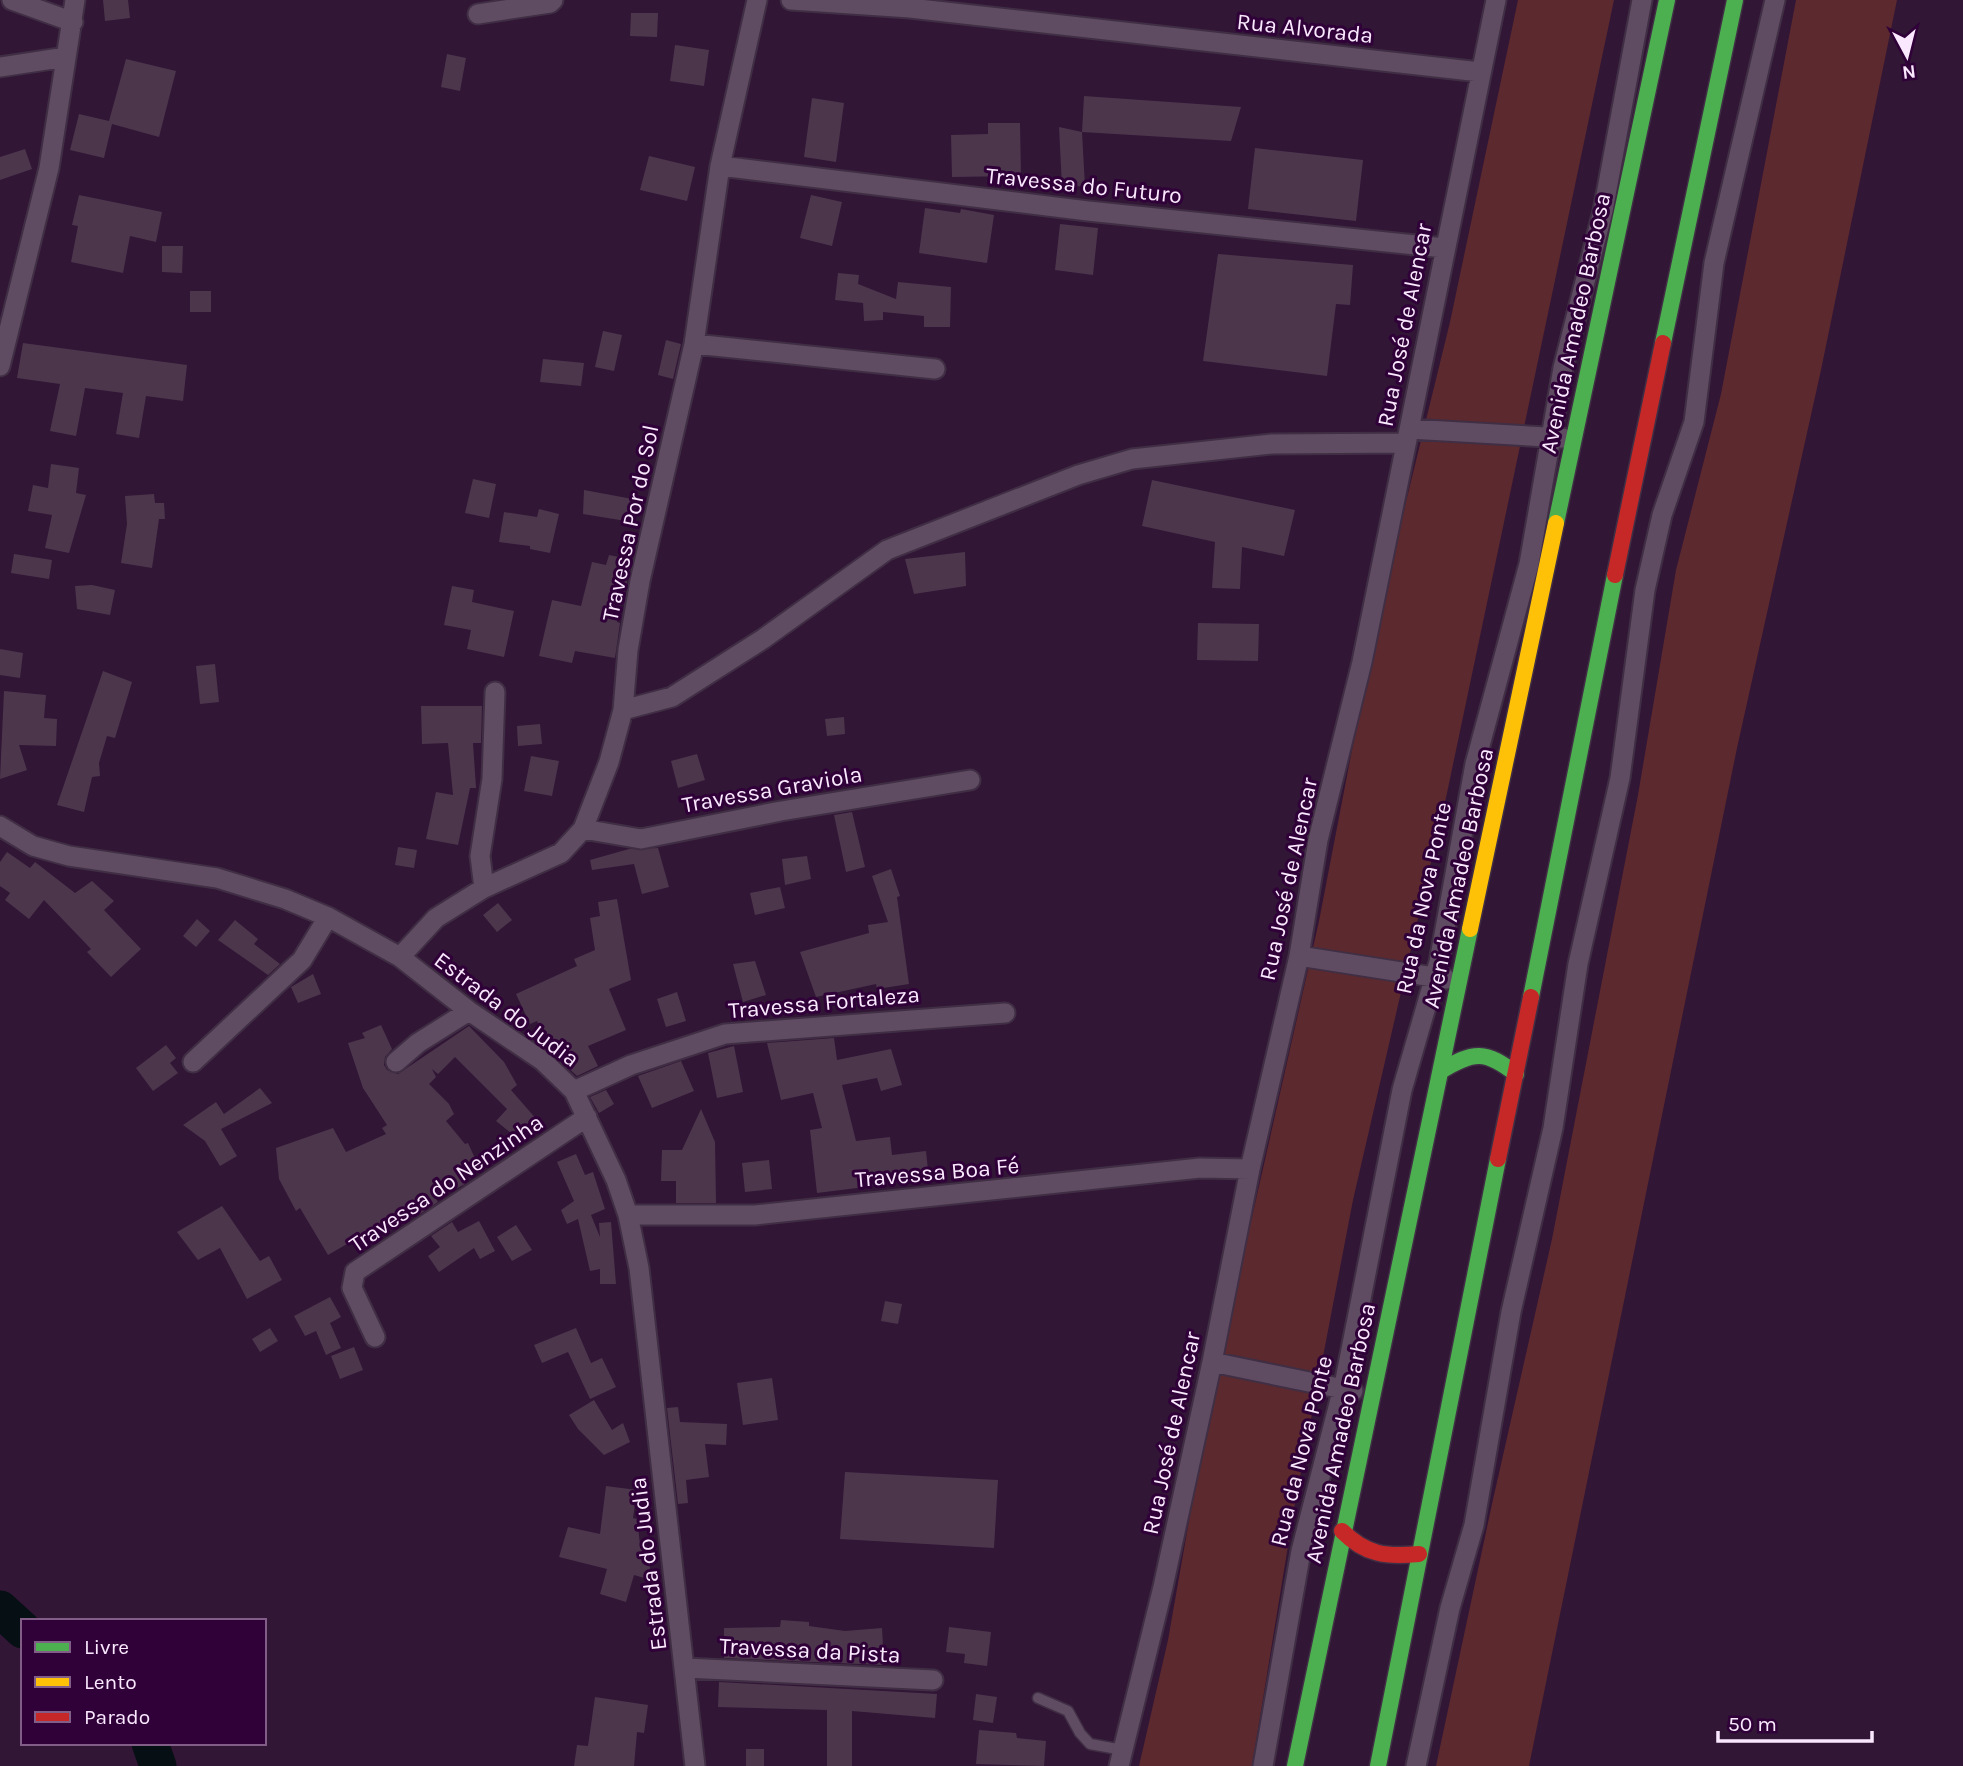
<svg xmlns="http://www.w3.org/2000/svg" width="1963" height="1766" viewBox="0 0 1963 1766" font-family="Karla,sans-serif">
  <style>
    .green { fill: #5c292e }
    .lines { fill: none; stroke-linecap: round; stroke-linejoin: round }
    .river { stroke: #060f13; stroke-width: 37 }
    .building { fill: #4c364c }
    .lane-casing { stroke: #402e44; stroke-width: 13 }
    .street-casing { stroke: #402e44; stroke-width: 23 }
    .fast-casing { stroke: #402e44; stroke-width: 19 }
    .slow-casing { stroke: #402e44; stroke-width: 19 }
    .jam-casing { stroke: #402e44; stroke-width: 19 }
    .lane { stroke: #5f4c62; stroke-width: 10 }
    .street { stroke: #5f4c62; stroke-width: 19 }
    .fast { stroke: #4caf50; stroke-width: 16 }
    .slow { stroke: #ffc107; stroke-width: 16 }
    .jam { stroke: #c62828; stroke-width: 16 }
    .labels { text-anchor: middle; stroke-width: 6; stroke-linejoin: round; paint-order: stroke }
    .street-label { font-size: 23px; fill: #fae9fe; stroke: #300039 }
  </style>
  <rect width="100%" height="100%" fill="#311636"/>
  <path class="green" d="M1518 0H1614L1447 793 1353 1200 1295 1503 1252 1766H1139L1168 1640 1209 1407 1319 921 1377 620 1450 322Z
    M1796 0H1897L1821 370 1737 748 1529 1766H1436L1492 1504 1552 1239 1638 795 1676 570 1721 394Z"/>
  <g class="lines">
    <path class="river" d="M0 1609 23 1630
      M150 1743 158 1766"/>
  </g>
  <path class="building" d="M103 0H128L130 18 105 21Z
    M631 13H658L657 37 630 36Z
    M675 45 709 50 704 86 670 81Z
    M447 54 466 58 460 91 441 87Z
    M126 59 176 71 159 137 112 124 104 158 70 150 79 114 109 121Z
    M1084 96 1241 107 1231 141 1082 132Z
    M812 98 844 103 836 162 804 157Z
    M988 123H1020L1021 176 952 177 951 135 988 134Z
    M1059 127 1082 132 1085 186 1062 187Z
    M1255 148 1363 160 1356 221 1248 209Z
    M25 149 32 169 0 180V157Z
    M649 156 695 167 687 201 640 190Z
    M79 195 162 212 156 242 130 236 123 273 71 262 78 226 72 225Z
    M811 195 842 202 832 246 800 238Z
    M925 208 960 213 961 209 994 215 987 263 919 253Z
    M1060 224 1098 228 1093 275 1055 270Z
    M162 246H183L182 273 162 272Z
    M1218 254 1353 265 1350 305 1336 304 1327 376 1203 361Z
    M838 273 859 275 858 284 896 299 898 282 951 287 950 327H924V316L883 312V320L864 321 863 303 835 300Z
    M190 291H211V312H190Z
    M603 331 622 335 614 371 595 367Z
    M666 340 681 344 673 379 658 375Z
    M23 343 187 365 183 401 146 396 139 438 116 434 123 393 85 388 76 436 50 431 60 384 17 378Z
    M543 359 584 363 581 386 540 382Z
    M51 464 79 468 76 493 86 495 69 553 45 548 52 515 28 511 33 485 48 488Z
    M473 479 496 484 489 518 465 513Z
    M1152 480 1295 510 1284 556 1242 547 1240 589 1212 588 1215 542 1142 526Z
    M584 490 638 500 632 522 583 514Z
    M154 494 155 503H164L165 519H159L152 568 121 563 127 524 125 496Z
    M539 509 559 514 550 553 530 549V546L499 542 504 512 537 517Z
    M965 552 966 586 914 594 905 559Z
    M14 554 52 560 49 579 11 573Z
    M609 555 624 558 622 568 630 570 617 622 620 623 615 658 575 651 572 663 539 656 552 600 581 606 592 562 606 565Z
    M92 585 115 590 110 615 77 609 75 586Z
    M452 586 474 590 472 602 514 611 504 657 467 649 471 630 444 625Z
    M1198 623 1259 624 1258 661 1197 660Z
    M0 649 23 653 20 678 0 675Z
    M215 664 219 702 200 704 196 666Z
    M103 671 132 682 115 738 107 736 99 763 100 776 92 777 84 812 57 805Z
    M4 691 46 695 44 718 57 719 56 746 19 745 27 770 0 779Z
    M421 706H482L481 743H473L476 788H470L458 845 426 839 436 792 453 795 448 743 422 744Z
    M844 717 845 734 827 736 825 719Z
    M540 724 542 744 518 746 517 726Z
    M697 754 705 780 678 788 671 761Z
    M531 756 559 761 552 796 524 791Z
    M852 812 865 867 846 872 834 815Z
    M398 847 417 850 414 868 395 865Z
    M658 848 669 887 642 894 634 864 592 870 590 860 629 849Z
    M7 852 30 868 35 862 75 893 92 881 114 901 104 910 141 949 111 977 87 952 91 949 44 900 29 919 5 900 10 893 0 886V862Z
    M807 856 811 879 785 885 782 859Z
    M891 869 900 896 897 897 909 984 877 989 876 984 816 997 800 952 869 933 868 925 888 922 872 876Z
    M780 887 785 908 755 915 750 893Z
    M617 899 631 980 609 989 626 1030 588 1046 598 1066 577 1076 565 1065 558 1050H549L537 1021 530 1024 516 994 577 966 574 959 595 950 590 918 600 916 598 902Z
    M498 903 512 920 497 932 483 915Z
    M197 919 210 931 196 947 183 936Z
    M235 920 258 939 254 944 280 964 268 975 218 940Z
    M755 961 766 995 743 1002 733 964Z
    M313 974 321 994 298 1003 291 987Z
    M677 992 686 1021 666 1027 657 999Z
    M381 1025 392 1049 385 1057 384 1065 387 1070 398 1074 469 1026 504 1062 517 1085 511 1090 538 1121 517 1138 496 1121 507 1109 455 1057 438 1074 432 1069 436 1077 429 1084 449 1104 454 1114 446 1121 465 1144 468 1143 478 1165 460 1173 465 1184 436 1199 438 1202 417 1216 411 1207 328 1255 300 1208 296 1211 279 1179 276 1148 333 1128 346 1152 386 1134 382 1128 387 1125 363 1088 348 1043 365 1038 362 1033Z
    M834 1038 837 1060 891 1049 902 1085 881 1091 877 1078 842 1085 856 1141 890 1137 892 1155 926 1151 929 1179 817 1193 810 1130 822 1128 813 1093 781 1100 767 1043Z
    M166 1045 176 1058 170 1063 178 1073 153 1091 136 1068Z
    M734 1046 743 1092 717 1098 708 1053Z
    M681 1061 694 1091 652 1108 638 1076Z
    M260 1088 272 1103 221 1129 237 1156 220 1166 205 1141 183 1125 216 1102 224 1114Z
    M606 1090 614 1104 599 1113 590 1097Z
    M701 1109 715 1142 716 1203H676V1181H661L662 1150H682Z
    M576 1154 585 1175 593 1172 605 1209 591 1215 600 1237 599 1223 611 1222 616 1284H600V1269L590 1271 578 1219 567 1224 561 1210 574 1201 557 1162Z
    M769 1160 772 1189 745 1192 742 1163Z
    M222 1206 260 1261 269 1256 282 1280 247 1299 220 1248 198 1260 177 1232Z
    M479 1221 495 1251 480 1259 474 1248 439 1272 428 1256 440 1247 431 1236 452 1222 458 1232Z
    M516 1225 532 1250 512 1261 497 1237Z
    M330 1297 341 1317 330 1323 341 1348 326 1355 316 1331 305 1336 294 1316Z
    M885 1301 902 1304 898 1324 881 1321Z
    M270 1328 278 1341 260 1352 252 1339Z
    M576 1328 591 1363 602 1358 616 1387 590 1399 568 1352 542 1363 534 1345Z
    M354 1347 363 1370 340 1379 331 1356Z
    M772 1378 778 1420 743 1425 737 1383Z
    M594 1400 612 1430 623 1423 630 1442 604 1455 578 1429 569 1415Z
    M678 1407 680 1422 727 1424 726 1445 705 1444 709 1477 686 1480 688 1503 678 1504 667 1408Z
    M845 1472 998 1480 994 1548 840 1539Z
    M606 1486 637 1490 633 1518 637 1519 640 1544 648 1546 651 1580 634 1575 626 1602 600 1594 607 1569 559 1557 568 1527 600 1534Z
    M781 1620 809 1622V1626L845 1631 882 1628 884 1665 724 1658V1628L780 1627Z
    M949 1627 991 1632 987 1666 964 1663 965 1654 946 1652Z
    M719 1682 937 1694 935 1718 852 1711V1766H827V1710L718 1707Z
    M976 1694 997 1697 993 1723 973 1720Z
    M595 1697 648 1705 644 1733 637 1732 634 1766H574L577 1745 588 1746Z
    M979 1730 1016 1733 1017 1738 1046 1741 1044 1766 976 1764Z
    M746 1749H764V1766H746Z"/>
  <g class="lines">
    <defs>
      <path id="lane" d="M1038 1698 1068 1711 1080 1733 1090 1744 1123 1750"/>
      <path id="street" d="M12 0 73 22
        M791 0 910 8 1480 72
        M478 14 550 3 553 0
        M0 67 66 57
        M720 166 1088 211 1444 248
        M694 344 935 369
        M0 366 49 168 75 0
        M1409 429 1563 438
        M623 710 672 697 763 639 887 550 1078 475 1132 459 1272 444 1406 443
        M0 826 33 846 69 856 217 878 285 899 328 917 400 957 469 1011 543 1061 574 1091 616 1180 628 1215 639 1268 695 1766
        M583 829 641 839 781 811 970 780
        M484 888 480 856 492 779 495 692
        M1299 956 1446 979
        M400 957 436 918 484 888 561 853 583 829 609 762 623 710 628 650 640 581 694 344 720 166 757 0
        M193 1062 302 960 328 917
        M396 1062 418 1043 469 1011
        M574 1091 631 1065 725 1034 1005 1013
        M628 1215H755L1200 1168 1250 1169
        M375 1337 352 1288 355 1272 587 1117
        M1212 1362 1353 1391
        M685 1668 933 1680
        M1119 1766 1163 1587 1212 1362 1250 1169 1299 956 1318 840 1362 662 1496 0
        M1263 1766 1301 1551 1345 1380 1402 1090 1439 962 1475 764 1529 564 1563 368 1603 211 1642 0
        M1416 1766 1450 1608 1474 1525 1511 1312 1553 1128 1578 964 1620 778 1645 590 1662 515 1694 422 1714 263 1775 0"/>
      <path id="fast" d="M1663 343 1735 0
        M1556 523 1667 0
        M1531 997 1615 575
        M1441 1071C1473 1051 1486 1050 1516 1074
        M1295 1766 1470 929
        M1378 1766 1498 1159"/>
      <path id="slow" d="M1470 929 1556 523"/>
      <path id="jam" d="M1615 575 1663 343
        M1498 1159 1531 997
        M1342 1531C1366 1555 1386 1557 1419 1554"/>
    </defs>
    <use href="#lane" class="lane-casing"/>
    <use href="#street" class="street-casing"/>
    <use href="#fast" class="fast-casing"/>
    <use href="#slow" class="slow-casing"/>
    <use href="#jam" class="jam-casing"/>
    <use href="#lane" class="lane"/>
    <use href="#street" class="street"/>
    <use href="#fast" class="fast"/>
    <use href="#slow" class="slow"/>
    <use href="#jam" class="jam"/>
  </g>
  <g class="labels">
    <g class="street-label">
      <text transform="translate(1305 28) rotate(6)" y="8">Rua Alvorada</text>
      <text transform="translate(1084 185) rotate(6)" y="8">Travessa do Futuro</text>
      <text transform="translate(1575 323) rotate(-78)" y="8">Avenida Amadeo Barbosa</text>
      <text transform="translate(1404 325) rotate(-79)" y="8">Rua José de Alencar</text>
      <text transform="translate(630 523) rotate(-78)" y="8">Travessa Por do Sol</text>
      <text transform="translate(772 789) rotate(-10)" y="8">Travessa Graviola</text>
      <text transform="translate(1458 878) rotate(-78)" y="8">Avenida Amadeo Barbosa</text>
      <text transform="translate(1288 879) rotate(-78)" y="8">Rua José de Alencar</text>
      <text transform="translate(1423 898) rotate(-78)" y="8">Rua da Nova Ponte</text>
      <text transform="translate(824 1002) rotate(-5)" y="8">Travessa Fortaleza</text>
      <text transform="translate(507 1009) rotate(37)" y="8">Estrada do Judia</text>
      <text transform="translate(937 1172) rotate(-5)" y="8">Travessa Boa Fé</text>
      <text transform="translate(446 1183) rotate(-34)" y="8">Travessa do Nenzinha</text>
      <text transform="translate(1171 1433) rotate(-78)" y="8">Rua José de Alencar</text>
      <text transform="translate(1340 1433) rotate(-78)" y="8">Avenida Amadeo Barbosa</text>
      <text transform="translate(1301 1451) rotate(-76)" y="8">Rua da Nova Ponte</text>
      <text transform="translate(648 1564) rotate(-97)" y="8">Estrada do Judia</text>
      <text transform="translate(810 1650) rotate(3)" y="8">Travessa da Pista</text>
    </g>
  </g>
  <rect x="21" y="1619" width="245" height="126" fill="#300039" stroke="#815d88" stroke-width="2"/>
  <rect x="35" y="1642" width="35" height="10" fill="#4caf50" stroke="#815d88" stroke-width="2"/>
  <text x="84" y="1654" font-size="21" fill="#fae9fe">Livre</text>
  <rect x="35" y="1677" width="35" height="10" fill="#ffc107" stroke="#815d88" stroke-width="2"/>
  <text x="84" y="1689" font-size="21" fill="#fae9fe">Lento</text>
  <rect x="35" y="1712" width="35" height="10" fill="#c62828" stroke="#815d88" stroke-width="2"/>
  <text x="84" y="1724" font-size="21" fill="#fae9fe">Parado</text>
  <g transform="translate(1907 56) rotate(173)" stroke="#300039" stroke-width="5" paint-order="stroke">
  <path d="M0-5L12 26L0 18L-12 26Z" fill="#fae9fe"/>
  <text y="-10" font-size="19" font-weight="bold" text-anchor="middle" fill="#fae9fe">N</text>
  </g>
  <path d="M1718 1731v10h154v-10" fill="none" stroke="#fae9fe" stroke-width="3.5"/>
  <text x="1728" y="1731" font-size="21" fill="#fae9fe" stroke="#300039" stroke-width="5" paint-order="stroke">50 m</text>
</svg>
